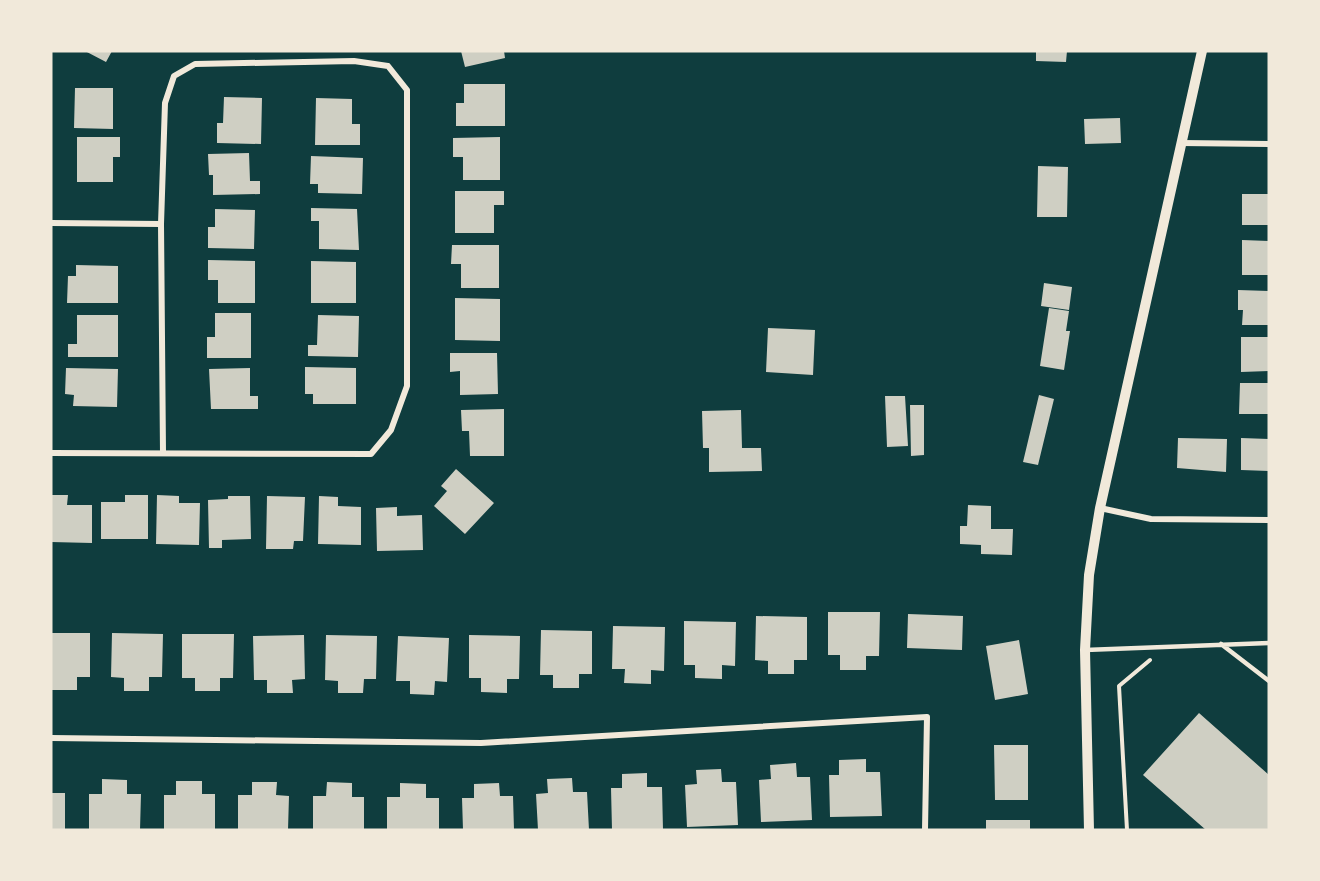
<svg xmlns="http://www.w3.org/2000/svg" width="1320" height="881" viewBox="0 0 1320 881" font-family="'Noto Serif',serif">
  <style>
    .building { fill: #cfcfc3 }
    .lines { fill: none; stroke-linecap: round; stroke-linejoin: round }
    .path { stroke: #f1e9da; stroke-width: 4 }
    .service { stroke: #f1e9da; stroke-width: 4.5 }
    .minor { stroke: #f1e9da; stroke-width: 6 }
    .tertiary { stroke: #f1e9da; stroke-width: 10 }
  </style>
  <rect width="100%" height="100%" fill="#0f3d3e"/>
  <path class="building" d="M85 51H112L106 62Z
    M461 51H504L505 58 465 67Z
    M1036 51H1067L1066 62 1036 61Z
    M464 84H505V126H456V103H464Z
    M75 88H113V129L74 128Z
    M224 97 262 98 261 144 217 143V123H223Z
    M316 98 352 99V124H360V145H315Z
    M1120 118 1121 143 1085 144 1084 119Z
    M77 137H120V157H113V182H77Z
    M500 137V180H463V157H453V138Z
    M249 153 250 181H260V194L213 195V175H209L208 154Z
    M311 156 363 158 362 194 318 193V184H310Z
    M1038 166 1068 167 1067 217H1037Z
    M455 191H504V205H494V233H455Z
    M1242 194H1269V225H1242Z
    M311 208 357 209 359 250 319 249V221H311Z
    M215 209 255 210 254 249 208 248V227H215Z
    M1242 240 1269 241V275H1242Z
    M452 245H499V288H461V264H451Z
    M208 260 255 261V303H218V280H208Z
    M311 261 356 262V303H311Z
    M76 265 118 266V303H67L68 276H76Z
    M1044 283 1072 287 1069 310 1041 306Z
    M1238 290 1269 291V325H1242L1243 310H1238Z
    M455 298 500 299V341L455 340Z
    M1049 308 1069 311 1066 331H1070L1064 370 1040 366Z
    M215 313H251V358H207V337H215Z
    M77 315H118V357H68V344H77Z
    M318 315 359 316 358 357 308 356V345H317Z
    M768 328 815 330 813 375 766 372Z
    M1241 337H1269V371L1241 372Z
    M450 353H497L498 394 460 395V371L450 372Z
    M305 367 356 368V404H313V394H305Z
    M66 368 118 369 117 407 73 406 74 395 65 394Z
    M250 368V396H258V409H211L209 369Z
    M1240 383H1269V414H1239Z
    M1039 395 1054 399 1038 465 1023 462Z
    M885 396H905L908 446 887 447Z
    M910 405H924V455L911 456Z
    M504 409V456H470L469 431H462L461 410Z
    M741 410 742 448H761L762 471 709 472V448H703L702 411Z
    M1178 438 1227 439 1226 472 1177 468Z
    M1241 438 1269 439V471L1241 470Z
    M456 469 494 503 465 534 434 506 447 491 441 486Z
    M51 495H68L67 505H92V543L51 542Z
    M125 495H148V539H101V502H125Z
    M157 495 179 496V503H200L199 545 156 544Z
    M228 496H250L251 539 222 540V548H209L208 500 228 499Z
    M267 496 305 497 303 541H294L293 549H266Z
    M319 496 338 497V506L361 507V545L318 544Z
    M968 505 991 506V529H1013L1012 555 981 554V545L960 544V526H967Z
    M397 507V516L422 515 423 550 377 551 376 508Z
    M828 612H880L879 656H866V670H840V655H828Z
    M908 614 963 616 962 650 907 648Z
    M756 616 807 617V660H794V674H768V661L755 660Z
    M684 621 736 622 735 666 722 665V679L695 678V665H684Z
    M613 626 665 627 664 671 651 670V684L624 683 625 669H612Z
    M541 630 592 631V674H579V688H553V675H540Z
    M51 633H90V677H77V690H51Z
    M112 633 163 634 162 677H149V691H124V678L111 677Z
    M182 634H234L233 678H220V691H195V678H182Z
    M304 635 305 679 292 680 293 693H267V680H254L253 636Z
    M326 635 377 636 376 679H364L363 693H338V681L325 680Z
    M469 635 520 636 519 679H507V693L481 692V678H469Z
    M398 636 449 638 447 682 435 681 434 695 410 694V681H396Z
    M1019 640 1028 694 995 700 986 646Z
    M1199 713 1269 775V830H1206L1143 775Z
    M994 745H1028V800H995Z
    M866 759V772H880L882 816 830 817 829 775H839V760Z
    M796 763 797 777H810L812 820 761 822 759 780 771 779 770 765Z
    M721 769 722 782H736L738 825 687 827 685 785 697 784 696 770Z
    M647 773V787H662L663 830H612L611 788H622V774Z
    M572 778 573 792H587L589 830H538L536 794 548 793 547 779Z
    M102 779 127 780V794H141L140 830H89V794H102Z
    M176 781H202V794H215V830H164V795H176Z
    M252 782H277L276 795 289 796 288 830H238V795H252Z
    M327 782 352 783V797H364V830H313V796H326Z
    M400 783 426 784V798H439V830H387V797H400Z
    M499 783 500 796H513L514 830H463L462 798H474V784Z
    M51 793H65V830H51Z
    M986 820H1030V830H986Z"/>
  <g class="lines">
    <path class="path" d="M1127 830 1119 686 1150 660"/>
    <path class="service" d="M1221 644 1269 681
      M1085 650 1269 643"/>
    <path class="minor" d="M1181 143 1269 144
      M51 223 161 224
      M51 453 371 454 391 430 407 386V90L388 66 354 61 195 64 174 76 165 103 161 224 163 453
      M1100 508 1151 519 1269 520
      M51 738 481 743 927 717 925 830"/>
    <path class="tertiary" d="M1089 830 1085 650 1089 575 1100 508 1202 51"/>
  </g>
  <rect width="1320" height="881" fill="none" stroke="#f1e9da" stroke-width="105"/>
</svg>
